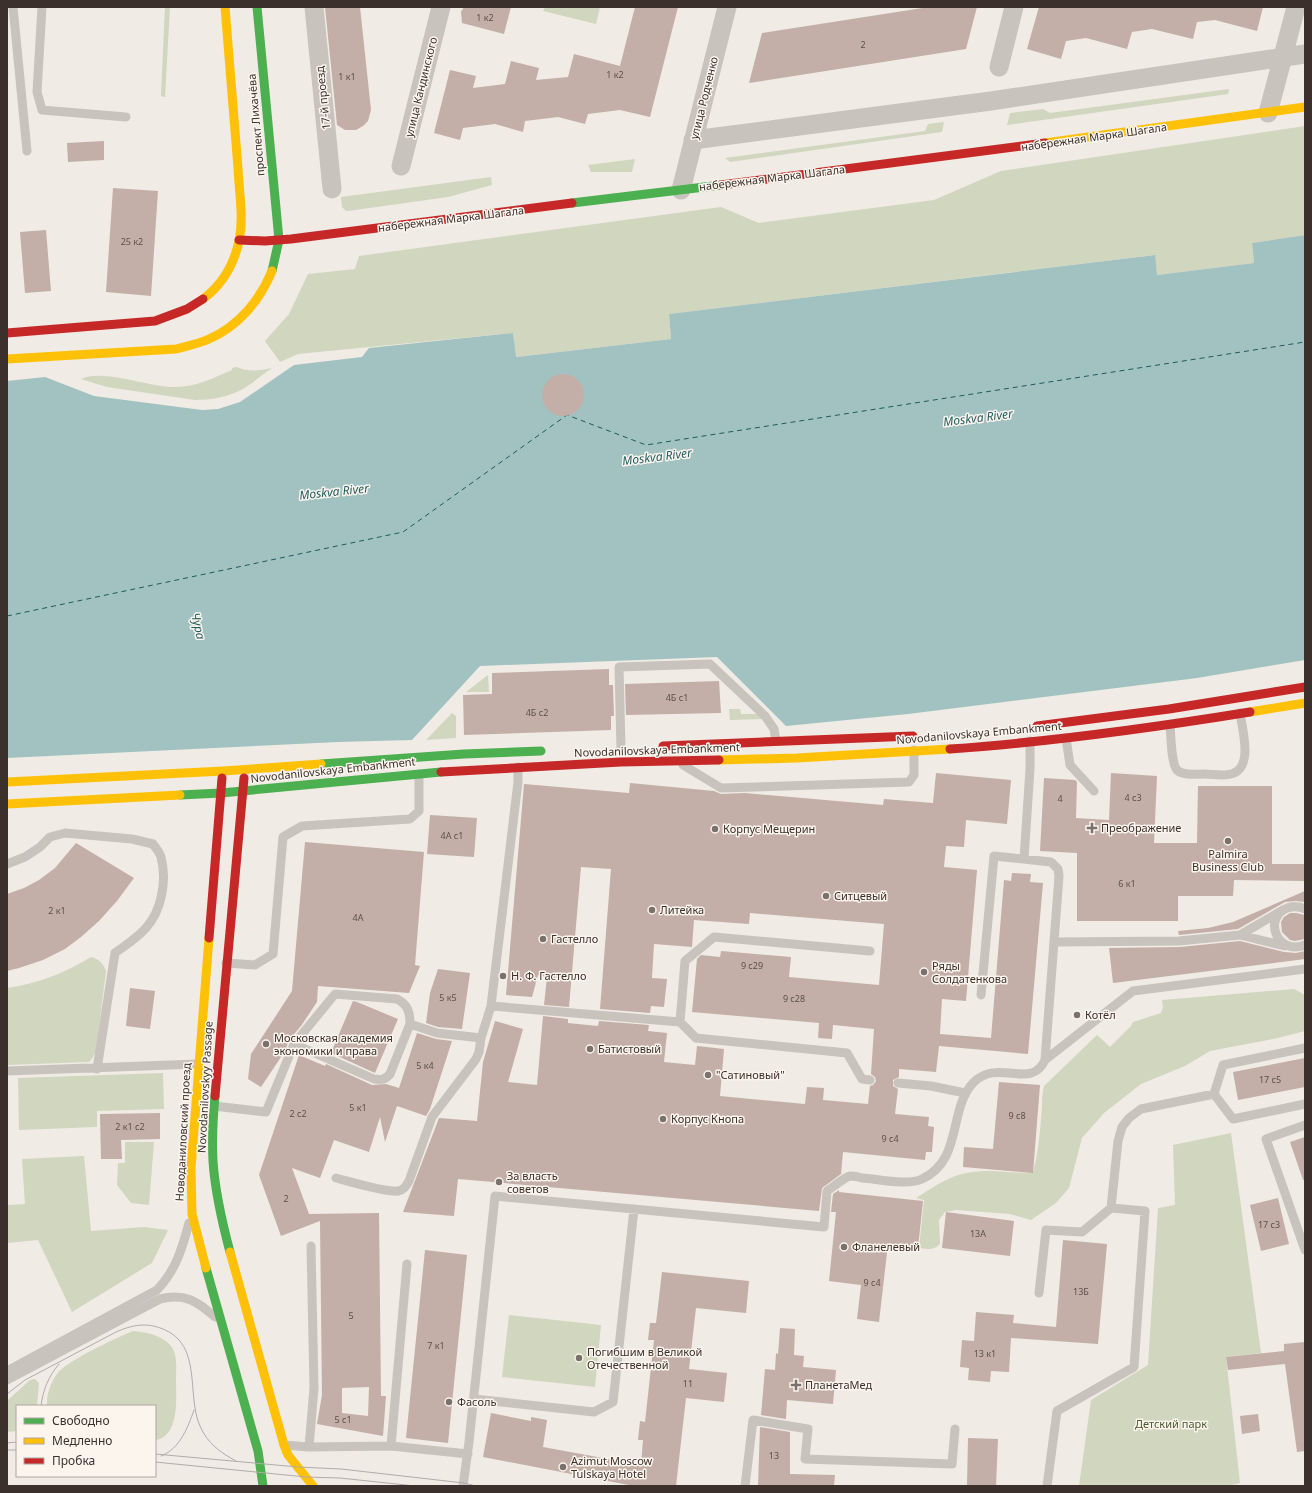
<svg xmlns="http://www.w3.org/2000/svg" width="1312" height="1493" viewBox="0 0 1312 1493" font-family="'Noto Sans',sans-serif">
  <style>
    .green { fill: #d1d6bf }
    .water { fill: #a1c2c1 }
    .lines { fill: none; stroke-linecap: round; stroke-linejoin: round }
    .ferry { stroke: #1f5a5e; stroke-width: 1; stroke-dasharray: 5 4; stroke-linecap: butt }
    .building { fill: #c3afa7; fill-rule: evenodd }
    .lane { stroke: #c9c3be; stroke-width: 9 }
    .street { stroke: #c9c3be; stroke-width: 19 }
    .fast { stroke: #4caf50; stroke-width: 9 }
    .slow { stroke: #ffc107; stroke-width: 9 }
    .jam { stroke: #c62828; stroke-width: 9 }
    .tram { stroke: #b1aca8; stroke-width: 1 }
    .poi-dot { fill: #7a716c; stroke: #fbf5ee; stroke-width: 1.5 }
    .labels { text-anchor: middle; stroke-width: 3; stroke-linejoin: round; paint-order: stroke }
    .number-label { font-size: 9px; fill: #5d504a }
    .street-label { font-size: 11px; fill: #3b302b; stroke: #fbf5ee }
    .poi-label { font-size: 11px; fill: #3b302b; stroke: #fbf5ee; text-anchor: start }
    .park-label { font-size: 11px; fill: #4a5a2e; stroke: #fbf5ee }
    .water-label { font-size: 12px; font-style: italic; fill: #1f5a5e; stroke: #fbf5ee }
  </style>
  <rect width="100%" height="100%" fill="#f0ebe5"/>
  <path class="green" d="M165 7H170L165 97 161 96Z
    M545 7H600L596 24 543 11Z
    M1229 89 1228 94 1007 125 1010 113 1043 109 1050 113Z
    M944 122 942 132 730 162 725 158 925 131 928 124Z
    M1305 126V235L1252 243 1254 263 1157 275 1154 255 669 314 671 339 515 357 513 333 298 354 280 362 265 341 289 314 308 274 355 269 359 256 721 207 759 223 934 200 1001 171Z
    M635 159 632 172H591L588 165Z
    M491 177 492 185 448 197 348 211H346L342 207 341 197Z
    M236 367C249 372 258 371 272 368 262 375 252 384 241 390 227 397 211 400 195 400L107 387 81 379C104 368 150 388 176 387 196 387 213 378 232 370V368Z
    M488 675 489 692H466Z
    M729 709H740L741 714H758L763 719 730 720Z
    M452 713 456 716V738L426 740Z
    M91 957C99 959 103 963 106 971L96 1051 93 1057 89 1062 7 1065V988C39 983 63 974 91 957Z
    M1294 989 1305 995V1031L1278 1038 1210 1051 1185 1066 1141 1084 1104 1113 1082 1138 1069 1188 1056 1203 1031 1220 1010 1214 956 1210 945 1212 939 1220 940 1244C933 1251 928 1249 919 1248L924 1200 916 1198C943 1181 956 1171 989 1171 1004 1171 1018 1174 1033 1172 1039 1152 1040 1129 1042 1107 1042 1100 1042 1093 1044 1086L1097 1035 1110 1047 1131 1026 1133 1022 1161 1013 1163 1007 1162 1000Z
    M163 1073 164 1109 97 1111V1127L19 1130 18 1078Z
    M1231 1133 1261 1353 1226 1357 1240 1483 1227 1486H1079L1091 1400 1148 1365 1158 1208 1175 1205 1173 1145Z
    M125 1142H154L149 1205 131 1203 117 1185 118 1163H125Z
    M84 1156 91 1231 144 1227 168 1230 152 1263 72 1312 38 1240 7 1243V1205L25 1204 22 1159Z
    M509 1315 601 1325 595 1387 502 1377Z
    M133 1331C146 1332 162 1335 171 1346 178 1355 176 1369 176 1379 176 1397 180 1437 155 1440V1406H47C46 1395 51 1382 57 1374 66 1361 116 1338 133 1331Z
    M35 1379 39 1383 37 1406H17V1431L7 1432V1401L30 1380Z"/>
  <path class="water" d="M1305 235V660L1197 678 908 714 786 726 717 657 480 666 412 740 338 742 7 758V381L45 377 94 396 202 410 218 409 240 402 294 365 362 357 369 348 513 333 516 357 671 339 669 314 1155 255 1157 275 1254 263 1252 243Z"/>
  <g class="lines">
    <path class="ferry" d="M7 616 403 532 567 415 646 445 1305 342"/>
  </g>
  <path class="building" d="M325 7H360L371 110 368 121 363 126 356 130H345L337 125Z
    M464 7H511L504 34 462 23 461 12Z
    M635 7H678L650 117 620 110 588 114 585 124 558 117 525 121 523 132 495 124 463 128 460 140 434 133 450 70 476 76 473 88 505 84 511 61 539 68 536 80 568 77 574 54 620 66Z
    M929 7H977L966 49 749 83 762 33Z
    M1039 7H1263L1257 31 1215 20 1197 22 1193 39 1152 29 1132 32 1127 49 1086 38 1066 41 1061 59 1027 49Z
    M104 141V160L68 162 67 143Z
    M113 188 158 191 151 296 106 292Z
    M46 230 51 291 25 293 20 232Z
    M542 395a21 21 0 1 1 42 0a21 21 0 1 1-42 0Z
    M609 669V685H613L614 716H611V730L464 735 463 695 492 694V673Z
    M719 681 721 713 626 715 625 684Z
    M936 773 1011 780 1007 824 966 820 964 847 946 846 944 867 977 870 966 1001 942 999 940 1034 991 1038 1004 880 1011 881 1012 873 1031 874 1030 882 1043 883 1028 1054 939 1046 936 1072 899 1069V1077L893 1080V1086L898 1089 895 1114 929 1117 928 1126 934 1127 932 1152H926L925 1160 843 1152 841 1174 822 1188 819 1211 458 1179 454 1216 403 1212 439 1118 477 1121 483 1062 495 1021 523 1029 508 1082 537 1085 543 1016 568 1019V1023L598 1026 599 1021 649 1025 648 1031 667 1033 664 1062 695 1065 697 1046 724 1049 720 1096 805 1104 807 1087 824 1088 823 1100 868 1104 870 1086 873 1085 876 1081 875 1077 871 1074 874 1029 833 1025 832 1039 818 1038 819 1023 692 1012 697 959 701 955 720 957 721 951 791 957 789 977 879 985 884 924 750 913 749 924 694 920 692 947 654 944 652 978 667 979 664 1007 651 1006 650 1013 600 1009 611 869 581 867 569 1007 544 1005 547 977 538 975 532 997 506 995 524 784 629 793 630 783 714 791 721 794 745 793 883 805 884 799 933 803Z
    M1111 773 1157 776 1154 843H1197L1198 786H1272V864H1305V881L1234 880 1233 896H1178V921H1077V853L1040 851 1044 778 1075 780 1077 782 1076 818 1109 820Z
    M430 815 477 818 474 857 427 854Z
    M305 842 424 852 415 965 420 966 409 993 318 986 317 1002 301 1026 289 1040 285 1051 261 1087 248 1079 251 1054 292 991Z
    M76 843 134 878 117 901 99 921 81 937 65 949 43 960 19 968 7 971V894L24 888 39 880 55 868Z
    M1305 891V902L1296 901 1285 902 1238 929 1179 935 1178 931 1208 928 1233 922Z
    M1290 913H1296L1305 915V939L1295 941 1290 940 1282 932 1281 922 1284 917Z
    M1240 941 1284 952 1296 953 1305 951V959L1113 983 1109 948 1180 947Z
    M438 969 470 973 462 1029 438 1027 426 1023 430 993Z
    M130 988 155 991 150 1029 126 1026Z
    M353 1001 357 1002 398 1019 375 1073 331 1053Z
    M417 1033 436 1039 452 1041 430 1109 426 1116 397 1106 385 1142 380 1117 369 1152 334 1140 320 1178 292 1168 309 1214 379 1213 381 1396H386L383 1436 317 1424 322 1395 320 1221 281 1236 259 1175 299 1055 325 1066 326 1064 372 1085 386 1084 399 1088ZM369 1387 368 1416 342 1413V1388Z
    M1305 1058V1087L1238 1100 1233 1072Z
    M999 1082 1040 1085 1033 1173 963 1167 964 1147 993 1149Z
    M160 1113V1139L121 1140 122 1159H101L100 1114Z
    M1305 1137V1180H1303L1290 1142Z
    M839 1190V1192L923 1201 918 1248 888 1244 879 1322 857 1319 861 1285 829 1281 836 1212H831L833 1194Z
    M1278 1198 1289 1244 1261 1251 1250 1205Z
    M946 1212 1014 1221 1010 1256 942 1248Z
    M1063 1240 1107 1244 1098 1344 1011 1338 1009 1372 991 1371 990 1382 968 1380 969 1368 960 1367 962 1340 974 1341 976 1312 1014 1315 1013 1323 1056 1327Z
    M425 1250 467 1255 448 1443 406 1438Z
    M662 1272 749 1281 746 1313 696 1308 689 1369 727 1373 724 1402 686 1398 676 1486H634L483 1457 491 1413 531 1421V1417L547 1420 543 1447 641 1465 643 1440H638L640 1421 645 1422 654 1340H648L650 1323H656Z
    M780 1328 795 1329 794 1355 804 1356 803 1367 836 1370 833 1404 787 1400 786 1419 761 1415 765 1369 775 1370 776 1353 778 1354Z
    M1305 1342V1451L1297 1452 1285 1364 1228 1370 1226 1357 1284 1351V1344Z
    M1258 1414 1260 1431 1242 1434 1240 1416Z
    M760 1427 790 1432V1474L835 1475 834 1486H758Z
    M968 1438 998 1439 996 1486H967Z"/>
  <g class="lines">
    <path class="lane" d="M13 7 27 151
      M42 7 37 92 42 110 126 117
      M1170 725C1171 735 1171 763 1177 770 1183 776 1196 774 1204 774 1213 774 1226 777 1234 773 1253 765 1242 728 1240 713
      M1066 738 1070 765 1094 791
      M621 748 619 667 710 664 765 716 774 729 776 741
      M683 765 721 788 909 782 914 775V750
      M1024 859 1030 769V741
      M7 864 25 857 40 847 50 837 65 833 132 839 153 844C156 848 160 853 161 857 167 880 162 910 146 928 137 938 126 945 115 953L97 1069
      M1305 909C1299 906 1293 906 1287 908 1262 919 1278 956 1305 945
      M1240 935 1285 946
      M1054 942 1179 941 1240 935 1283 910
      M226 963 255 965 273 954 283 837 302 826 410 819 419 811V774
      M491 1006 680 1022 696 1038 847 1053 862 1079 870 1080
      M680 1022 685 961 714 937 870 951
      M294 1044 374 1079C381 1080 385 1080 390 1074L410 1024
      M1045 1060 1133 991 1305 969
      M7 1071 198 1064
      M898 1083 931 1086 965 1093
      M1214 1094 1223 1065 1305 1048
      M214 1106 266 1112 294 1044 335 994 397 999C408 1005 410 1012 410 1024L437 1033 481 1038
      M1305 1125 1266 1139 1305 1250
      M336 1178C348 1181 388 1193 398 1191 404 1190 406 1186 409 1181L432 1117 476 1059 479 1052 481 1038 491 1006 518 782V767
      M1111 1208 1118 1141 1122 1127 1129 1118 1141 1109 1214 1094 1233 1119 1305 1104
      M1039 1293 1046 1230 1082 1232 1111 1208 1145 1211 1134 1367 1057 1411 1047 1486
      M7 1371 157 1290C176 1270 182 1249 189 1223
      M7 1380 160 1299C185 1293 197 1301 215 1317
      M474 1399 594 1412 613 1402 634 1209
      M284 1445 309 1447 391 1446 468 1454
      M391 1446 407 1264
      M309 1447 314 1388 311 1246
      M463 1486 469 1442 495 1196 824 1227 827 1191C833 1187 845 1177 850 1176 854 1176 859 1177 862 1178 879 1179 907 1186 922 1179 963 1160 948 1110 973 1083 998 1057 1031 1091 1045 1060L1059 876 1058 869 1051 862 994 856 981 995
      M745 1486 753 1420 808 1429 805 1459 952 1464 955 1429"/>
    <path class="street" d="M314 7 332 189
      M999 67 1014 7
      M1268 113 1296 7
      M693 140 991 101 1305 54
      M401 166 441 7
      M681 190 727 7"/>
    <path class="fast" d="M257 7 279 240 272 271
      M572 203 721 185
      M321 764 464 754 541 751
      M180 795 221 793 441 772
      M215 1096C213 1117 212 1140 213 1161 215 1192 222 1222 230 1252
      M206 1268 258 1451 263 1486"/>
    <path class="slow" d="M1045 143 1305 107
      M203 299C222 285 234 264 239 241 244 217 239 192 238 168 234 114 229 61 225 7
      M7 359 176 349C187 346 198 344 209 339 239 326 260 300 272 271
      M1250 712 1305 703
      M719 760 797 758 950 749
      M7 782 223 771 321 764
      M7 804 180 795
      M230 1252 284 1445 288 1455 313 1486
      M206 1268 192 1214 191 1168 209 938"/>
    <path class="jam" d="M721 185 1045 143
      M239 240 265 241 291 239 572 203
      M7 333 155 321 187 309 203 299
      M1037 726 1169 709 1305 687
      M663 746 913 736
      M950 749C1051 742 1151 728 1250 712
      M441 772 621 762 719 760
      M209 938 222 778
      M215 1096 244 778"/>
    <path class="tram" d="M7 1394 25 1380 116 1332C132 1325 146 1322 163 1329 203 1345 186 1395 200 1426 207 1443 221 1453 236 1461
      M41 1406C43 1390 48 1377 59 1364
      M7 1443 17 1442
      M7 1450H17
      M155 1454 298 1467 341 1469 464 1483 476 1486
      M161 1456C180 1449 188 1427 194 1410
      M155 1462 306 1477 340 1478 415 1486"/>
  </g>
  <g class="poi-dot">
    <path d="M1090 822h4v4h4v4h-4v4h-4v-4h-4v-4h4z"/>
    <circle cx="715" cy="829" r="4"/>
    <circle cx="1228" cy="841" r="4"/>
    <circle cx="826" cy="896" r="4"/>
    <circle cx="652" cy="910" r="4"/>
    <circle cx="543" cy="939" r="4"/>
    <circle cx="924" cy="972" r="4"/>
    <circle cx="503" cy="976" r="4"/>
    <circle cx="1077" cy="1015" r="4"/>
    <circle cx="266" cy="1044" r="4"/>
    <circle cx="590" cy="1049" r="4"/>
    <circle cx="708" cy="1075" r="4"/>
    <circle cx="663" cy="1119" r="4"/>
    <circle cx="499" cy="1182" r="4"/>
    <circle cx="844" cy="1247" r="4"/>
    <circle cx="579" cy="1358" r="4"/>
    <path d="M794 1379h4v4h4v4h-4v4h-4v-4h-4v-4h4z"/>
    <circle cx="449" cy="1402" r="4"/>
    <circle cx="563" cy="1467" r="4"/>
  </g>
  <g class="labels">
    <g class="number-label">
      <text x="485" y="21">1 к2</text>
      <text x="863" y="48">2</text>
      <text x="615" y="78">1 к2</text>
      <text x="347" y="80">1 к1</text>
      <text x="132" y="245">25 к2</text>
      <text x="677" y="701">4Б с1</text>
      <text x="537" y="716">4Б с2</text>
      <text x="1133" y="801">4 с3</text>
      <text x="1060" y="802">4</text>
      <text x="452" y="839">4А с1</text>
      <text x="1127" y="887">6 к1</text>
      <text x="57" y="914">2 к1</text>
      <text x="358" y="921">4А</text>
      <text x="752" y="969">9 с29</text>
      <text x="448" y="1001">5 к5</text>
      <text x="794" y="1002">9 с28</text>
      <text x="425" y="1069">5 к4</text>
      <text x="1270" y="1083">17 с5</text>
      <text x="358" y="1111">5 к1</text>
      <text x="298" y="1117">2 с2</text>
      <text x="1017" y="1119">9 с8</text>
      <text x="130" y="1130">2 к1 с2</text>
      <text x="890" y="1142">9 с4</text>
      <text x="286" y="1202">2</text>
      <text x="1269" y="1228">17 с3</text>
      <text x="978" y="1237">13А</text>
      <text x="872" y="1286">9 с4</text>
      <text x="1081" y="1295">13Б</text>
      <text x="351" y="1319">5</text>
      <text x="436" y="1349">7 к1</text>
      <text x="985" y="1357">13 к1</text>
      <text x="688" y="1387">11</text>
      <text x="343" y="1423">5 с1</text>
      <text x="774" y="1459">13</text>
    </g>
    <g class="street-label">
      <text transform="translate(421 87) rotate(-76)" y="4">улица Кандинского</text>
      <text transform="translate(323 98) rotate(-96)" y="4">17-й проезд</text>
      <text transform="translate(704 98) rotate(-76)" y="4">улица Родченко</text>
      <text transform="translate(256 125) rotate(-95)" y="4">проспект Лихачёва</text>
      <text transform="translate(1094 137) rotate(-8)" y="4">набережная Марка Шагала</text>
      <text transform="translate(772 178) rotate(-7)" y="4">набережная Марка Шагала</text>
      <text transform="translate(451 219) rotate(-7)" y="4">набережная Марка Шагала</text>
      <text transform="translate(979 733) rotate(-5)" y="4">Novodanilovskaya Embankment</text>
      <text transform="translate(657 750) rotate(-2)" y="4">Novodanilovskaya Embankment</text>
      <text transform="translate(333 770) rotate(-6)" y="4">Novodanilovskaya Embankment</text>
      <text transform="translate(205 1087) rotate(-87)" y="4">Novodanilovskyy Passage</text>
      <text transform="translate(183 1132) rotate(-87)" y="4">Новоданиловский проезд</text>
    </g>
    <g class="poi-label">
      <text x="1101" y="832">Преображение</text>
      <text x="723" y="833">Корпус Мещерин</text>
      <text x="1228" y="858" text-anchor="middle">Palmira<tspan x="1228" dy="13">Business Club</tspan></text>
      <text x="834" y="900">Ситцевый</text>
      <text x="660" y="914">Литейка</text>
      <text x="551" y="943">Гастелло</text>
      <text x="932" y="970">Ряды<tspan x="932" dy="13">Солдатенкова</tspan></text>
      <text x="511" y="980">Н. Ф. Гастелло</text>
      <text x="1085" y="1019">Котёл</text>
      <text x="274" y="1042">Московская академия<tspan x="274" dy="13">экономики и права</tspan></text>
      <text x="598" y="1053">Батистовый</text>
      <text x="716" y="1079">"Сатиновый"</text>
      <text x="671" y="1123">Корпус Кнопа</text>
      <text x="507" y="1180">За власть<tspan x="507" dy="13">советов</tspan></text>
      <text x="852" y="1251">Фланелевый</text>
      <text x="587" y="1356">Погибшим в Великой<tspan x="587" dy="13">Отечественной</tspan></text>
      <text x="805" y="1389">ПланетаМед</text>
      <text x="457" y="1406">Фасоль</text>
      <text x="571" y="1465">Azimut Moscow<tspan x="571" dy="13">Tulskaya Hotel</tspan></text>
    </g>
    <g class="park-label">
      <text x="1171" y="1428">Детский парк</text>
    </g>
    <g class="water-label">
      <text transform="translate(978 418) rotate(-7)" y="4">Moskva River</text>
      <text transform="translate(657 457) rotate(-7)" y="4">Moskva River</text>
      <text transform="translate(334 492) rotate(-6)" y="4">Moskva River</text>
      <text transform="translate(198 626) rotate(77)" y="4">Чура</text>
    </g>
  </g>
  <rect width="1312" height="1493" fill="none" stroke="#3b302b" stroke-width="16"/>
  <rect x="16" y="1405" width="140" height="72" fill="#fbf5ee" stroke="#aea6a0"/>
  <rect x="24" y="1418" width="20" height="6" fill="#4caf50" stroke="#aea6a0"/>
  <text x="52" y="1425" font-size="12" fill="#3b302b">Свободно</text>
  <rect x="24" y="1438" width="20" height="6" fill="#ffc107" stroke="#aea6a0"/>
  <text x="52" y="1445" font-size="12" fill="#3b302b">Медленно</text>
  <rect x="24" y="1458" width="20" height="6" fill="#c62828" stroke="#aea6a0"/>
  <text x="52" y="1465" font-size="12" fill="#3b302b">Пробка</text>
</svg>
